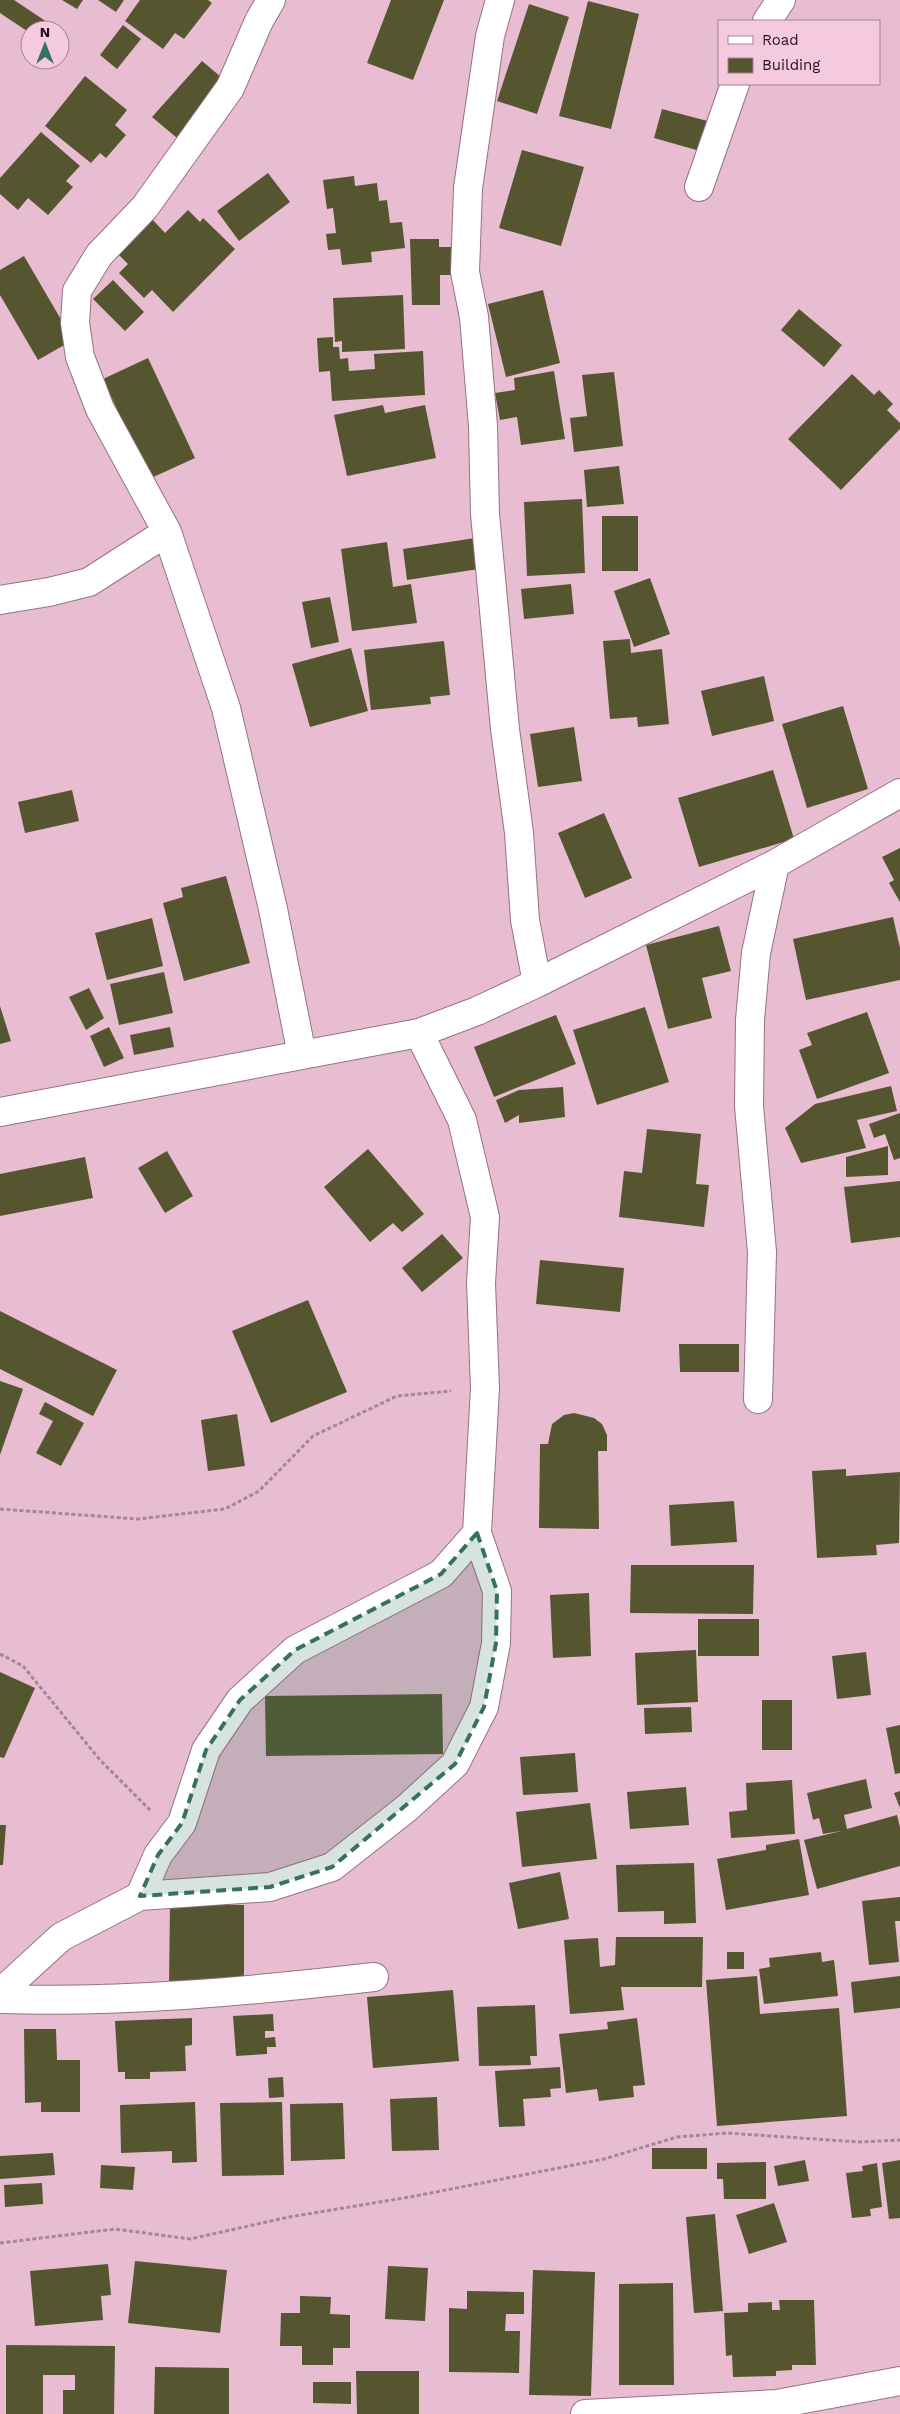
<svg xmlns="http://www.w3.org/2000/svg" width="900" height="2414" viewBox="0 0 900 2414" font-family="'Work Sans',sans-serif">
  <style>
    .building { fill: #555530 }
    .lines { fill: none; stroke-linecap: round; stroke-linejoin: round }
    .minor-casing { stroke: #977183; stroke-width: 30 }
    .path { stroke: #a78595; stroke-width: 3; stroke-dasharray: 4 2.5; stroke-linecap: butt }
    .minor { stroke: #fff; stroke-width: 28 }
    .marked { fill: #35725e; fill-opacity: 0.2; stroke: #35725e; stroke-width: 4; stroke-dasharray: 10 6; stroke-linejoin: round }
  </style>
  <rect width="100%" height="100%" fill="#e8bdd1"/>
  <path class="building" d="M0 0H14L59 30H30V33L0 13Z
    M62 0H83L77 9Z
    M98 0H124L116 12Z
    M140 0H208L212 3 184 39 175 33 163 49 125 21Z
    M391 0H444L413 80 367 63Z
    M588 1 639 14 611 129 559 116Z
    M529 4 569 17 537 114 497 101Z
    M123 25 141 39 117 69 100 55Z
    M202 61 227 82 177 138 152 117Z
    M85 76 127 110 115 125 126 135 106 158 100 153 91 163 45 126Z
    M662 109 715 123 707 153 654 138Z
    M41 132 80 166 66 181 73 187 48 215 28 198 18 210 0 194V178Z
    M522 150 584 167 561 246 499 228Z
    M268 173 290 202 239 241 217 211Z
    M354 176 355 186 377 183 379 201 387 200 390 223 402 222 405 248 371 252 372 262 342 265 340 249 328 250 326 234 336 233 333 208 327 209 323 180Z
    M188 210 200 222 203 218 235 249 173 312 152 290 144 298 119 273 128 264 117 253 151 218 165 233Z
    M410 239H439V247H451L452 275H440V305H412Z
    M24 256 73 340 38 360 0 295V270Z
    M113 280 144 312 125 331 93 299Z
    M543 290 560 363 506 377 488 304Z
    M403 295 405 349 342 352V341L335 342 333 298Z
    M799 309 842 345 824 367 781 330Z
    M333 337V347H339L340 359 348 358 349 371 375 369 374 354 423 351 425 395 332 401 330 371 319 372 317 338Z
    M148 358 195 458 149 479 103 379Z
    M554 371 565 439 521 445 517 417 500 420 495 393 515 390 514 378Z
    M614 372 623 446 574 452 570 418 587 416 582 375Z
    M852 374 874 395 879 390 893 404 887 410 900 423V429L841 490 788 439Z
    M383 405 385 413 425 405 436 458 347 476 334 415Z
    M619 466 624 504 587 507 584 470Z
    M582 499 585 573 527 576 524 502Z
    M602 516H638V571H602Z
    M475 538 479 569 407 580 403 549Z
    M387 542 393 587 411 584 417 623 352 631 341 549Z
    M650 578 670 634 634 647 614 591Z
    M571 584 574 614 524 619 521 589Z
    M330 597 339 642 311 648 302 602Z
    M630 639 631 653 662 649 669 724 638 727 637 717 610 719 603 641Z
    M444 641 450 695 430 697 431 704 371 710 364 650Z
    M351 648 368 711 310 727 292 664Z
    M764 676 774 721 712 736 701 691Z
    M843 706 868 789 807 808 782 724Z
    M574 727 582 781 538 787 530 734Z
    M773 770 794 839 699 867 678 798Z
    M72 790 79 821 25 833 18 802Z
    M604 813 632 878 585 898 558 833Z
    M900 848V902L889 883 894 880 882 857Z
    M226 876 250 963 184 981 163 903 183 897 181 888Z
    M893 917 900 948V980L806 1000 793 939Z
    M152 918 163 966 107 980 95 933Z
    M719 926 731 971 702 978 712 1018 668 1029 646 945Z
    M164 972 173 1013 119 1025 110 984Z
    M89 988 104 1018 86 1030 69 997Z
    M0 1006 11 1041 0 1044Z
    M645 1007 669 1082 597 1105 573 1030Z
    M867 1012 889 1073 817 1099 799 1050 812 1045 807 1033Z
    M556 1015 576 1064 494 1097 474 1047Z
    M109 1027 124 1058 104 1067 90 1036Z
    M170 1027 174 1047 134 1055 130 1035Z
    M891 1086 897 1111 857 1120 866 1148 801 1163 785 1128 815 1104Z
    M563 1087 565 1117 519 1123V1115L505 1123 496 1100 519 1090Z
    M900 1113V1158L894 1160 885 1134 874 1138 869 1124Z
    M647 1129 701 1134 696 1184 709 1185 704 1227 619 1217 624 1171 642 1173Z
    M888 1146V1175L846 1177V1157Z
    M368 1149 424 1214 402 1232 393 1223 370 1242 324 1187Z
    M167 1151 193 1196 165 1213 138 1168Z
    M85 1157 93 1198 0 1216V1174Z
    M900 1181V1237L851 1243 844 1187Z
    M442 1234 463 1258 422 1292 402 1268Z
    M540 1260 624 1268 620 1312 536 1304Z
    M308 1300 347 1392 271 1423 232 1331Z
    M0 1311 117 1370 93 1416 0 1369Z
    M679 1344H739V1372H680Z
    M0 1381 23 1389 0 1455Z
    M45 1402 84 1423 61 1466 36 1453 53 1421 39 1414Z
    M574 1413 594 1418 602 1424 607 1435V1451H598L599 1529 539 1528 540 1444H548L552 1424 564 1415Z
    M237 1414 245 1466 208 1471 201 1420Z
    M846 1469V1476L900 1472 899 1543 876 1545 877 1555 817 1558 812 1471Z
    M734 1501 737 1542 671 1546 669 1505Z
    M631 1565H754L753 1614 630 1613Z
    M589 1593 591 1656 553 1658 550 1595Z
    M698 1619H759V1656H698Z
    M696 1650 698 1702 637 1705 635 1653Z
    M866 1652 871 1695 837 1699 832 1656Z
    M0 1672 35 1688 4 1758 0 1757Z
    M442 1694 443 1754 266 1756 265 1696Z
    M762 1700H792V1750H762Z
    M691 1707 692 1732 645 1734 644 1708Z
    M900 1725V1773L895 1774 886 1728Z
    M575 1753 578 1792 523 1795 520 1757Z
    M866 1779 872 1808 844 1815 847 1829 897 1815 900 1827V1866L817 1889 804 1840 841 1831 823 1834 819 1818 813 1820 807 1793Z
    M792 1780 795 1834 731 1838 729 1812 747 1810 746 1783Z
    M686 1787 689 1825 630 1829 627 1792Z
    M900 1791V1808L894 1793Z
    M590 1803 597 1859 522 1867 516 1812Z
    M0 1825H6L3 1865H0Z
    M799 1839 809 1895 726 1910 717 1859 766 1850V1845Z
    M694 1863 696 1923 664 1924V1911L618 1912 616 1865Z
    M560 1872 569 1919 518 1929 509 1883Z
    M900 1897V1921H895L899 1962 869 1965 862 1901Z
    M170 1904 244 1905V1985L169 1984Z
    M616 1937H703L702 1987H621L624 2010 570 2014 564 1940 598 1938 600 1967 615 1965Z
    M727 1952H744V1969H727Z
    M821 1952 822 1962 834 1960 838 1996 764 2004 759 1969 770 1967 769 1958Z
    M757 1976 760 2014 839 2008 847 2116 717 2126 706 1980Z
    M900 1976V2008L854 2013 851 1982Z
    M453 1990 459 2061 373 2068 367 1997Z
    M535 2005 537 2056H530L531 2065 479 2066 477 2007Z
    M273 2014 274 2031H265V2038L275 2037 276 2047H267V2054L236 2056 233 2016Z
    M192 2018V2045L185 2046 186 2071 150 2072V2079H125V2072H118L115 2021Z
    M637 2018 645 2085 633 2086 634 2097 599 2101 597 2089 566 2093 559 2034 608 2029 607 2022Z
    M24 2029H56L57 2060H80V2112H41V2102L25 2103Z
    M560 2067 561 2088 550 2089 551 2097 523 2099 525 2126 499 2127 495 2071Z
    M283 2077 284 2097 269 2098 268 2078Z
    M437 2097 439 2150 392 2151 390 2099Z
    M195 2102 197 2162 172 2163V2151L121 2153 120 2105Z
    M282 2102 284 2175 222 2176 220 2103Z
    M343 2103 345 2159 291 2161 290 2104Z
    M652 2148H707V2169H652Z
    M53 2153 55 2175 0 2179V2156Z
    M805 2160 809 2181 778 2186 774 2166Z
    M900 2160V2218L889 2219 882 2163Z
    M766 2162V2199H724L723 2179H717V2163Z
    M877 2163 882 2207 870 2209 871 2216 852 2218 846 2173 863 2171 862 2166Z
    M101 2165 135 2167 133 2190 100 2188Z
    M42 2183 43 2204 5 2207 4 2185Z
    M774 2203 787 2242 749 2254 736 2215Z
    M715 2214 723 2311 694 2313 686 2217Z
    M135 2261 227 2270 220 2333 128 2323Z
    M108 2264 111 2295 101 2296 103 2320 35 2326 30 2271Z
    M388 2266 428 2268 425 2321 385 2319Z
    M533 2270 595 2272 591 2396 529 2395Z
    M673 2283 674 2385H619V2284Z
    M467 2291 524 2292V2314H506L505 2331H520L519 2373 449 2372V2308L467 2309Z
    M300 2296 331 2297 330 2314 350 2315V2348H333V2365H302V2346H280L281 2313H300Z
    M779 2300H814L816 2365H792V2370L776 2371V2376L733 2377 732 2355 726 2356 724 2313 748 2312V2303L772 2302V2310H780Z
    M6 2345 115 2346 114 2414H63V2390H75V2375H43V2414H6Z
    M155 2367 229 2368V2414H154Z
    M356 2371H419V2414H357Z
    M313 2382H351V2404L313 2403Z"/>
  <g class="lines">
    <defs>
      <path id="minor" d="M271 0 259 21 230 88 145 207 99 255 77 291 75 323 80 357 100 409 167 532 226 708 273 909 302 1055
        M500 0 490 36 468 188 465 272 474 317 483 426 485 514 505 729 519 833 525 920 537 983
        M767 21 781 0
        M699 187 735 84
        M0 600 49 592 89 582 167 532
        M0 1112 419 1033 477 1011 537 983 775 864 900 793
        M758 1399 762 1252 749 1106 750 1020 756 953 775 864
        M140 1896 158 1855 182 1823 206 1750 240 1700 295 1650 441 1574 477 1533
        M0 1993 61 1937 140 1896 270 1887 332 1867 407 1808 455 1764 484 1707 496 1643 497 1591 477 1533 485 1388 481 1283 485 1217 462 1120 419 1033
        M0 1999C125 2003 250 1991 374 1977
        M585 2414 777 2404 900 2381"/>
    </defs>
    <use href="#minor" class="minor-casing"/>
    <path class="path" d="M0 1509 138 1519 225 1509 259 1491 313 1436 397 1396 451 1391
      M0 1654 23 1666 100 1760 151 1811
      M0 2243 115 2229 190 2239 289 2217 410 2197 604 2159 677 2137 727 2133 859 2142 900 2140"/>
    <use href="#minor" class="minor"/>
  </g>
  <path class="marked" d="M477 1533 497 1591 496 1643 484 1707 455 1764 332 1867 270 1887 140 1896 158 1855 182 1823 206 1750 240 1700 295 1650 441 1574Z"/>
  <rect x="718" y="20" width="162" height="65" fill="#f5cade" stroke="#a18190"/>
  <rect x="728" y="36" width="25" height="8" fill="#ffffff" stroke="#a18190"/>
  <text x="762" y="45" font-size="15" fill="#23141b">Road</text>
  <rect x="728" y="58" width="25" height="15" fill="#555530" stroke="#a18190"/>
  <text x="762" y="70" font-size="15" fill="#23141b">Building</text>
  <g transform="translate(45 45)"><circle r="24" fill="#f5cade" stroke="#a18190"/>
  <path d="M0-4L9 19L0 12L-9 19Z" fill="#35725e"/>
  <text y="-8" font-size="14" font-weight="bold" text-anchor="middle" fill="#23141b">N</text>
  </g>
</svg>
